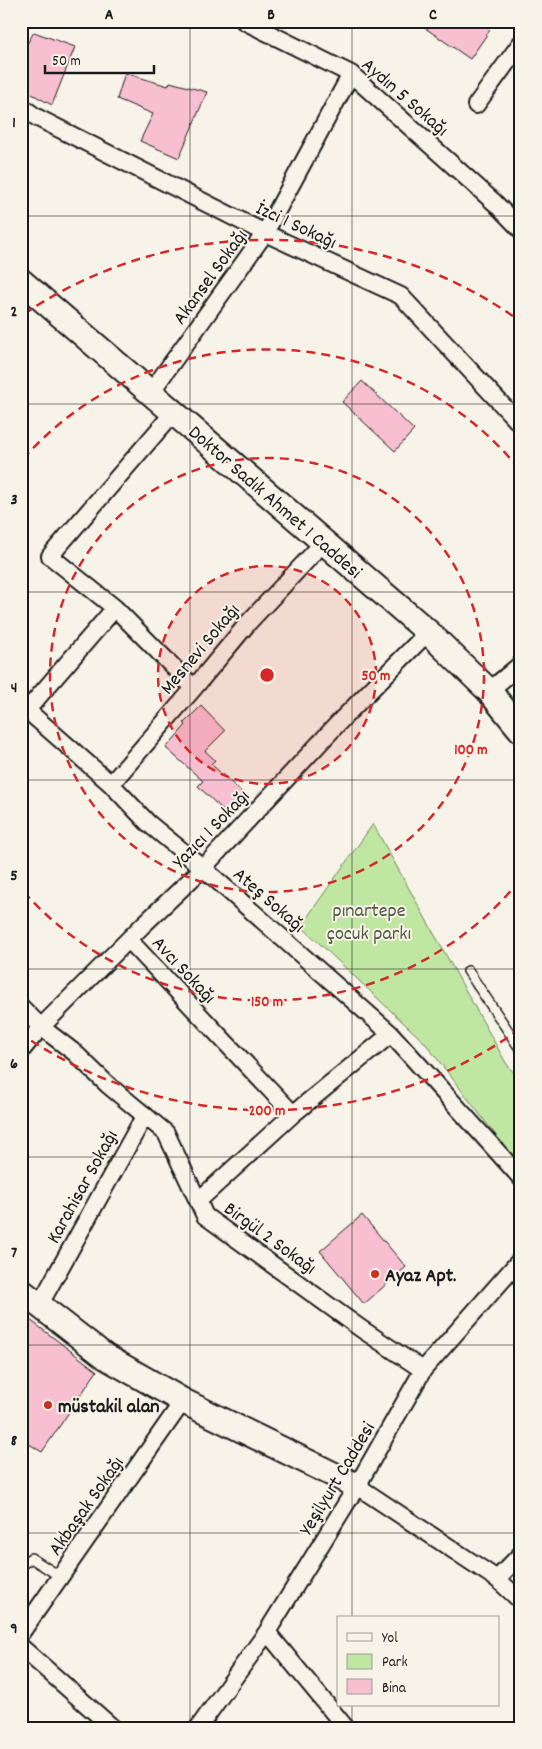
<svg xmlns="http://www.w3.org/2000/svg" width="542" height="1749" viewBox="0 0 542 1749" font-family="Dekko,sans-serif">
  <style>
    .green { fill: #c0e7a2; stroke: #6e825f }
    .building { fill: #f8bfd1; stroke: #1c1c1c }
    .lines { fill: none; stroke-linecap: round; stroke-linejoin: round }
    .lane-casing { stroke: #1c1c1c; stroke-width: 12 }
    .street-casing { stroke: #1c1c1c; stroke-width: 20 }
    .secondary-casing { stroke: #1c1c1c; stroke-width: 28 }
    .lane { stroke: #f7f3e8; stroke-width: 9 }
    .street { stroke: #f7f3e8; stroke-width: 16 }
    .secondary { stroke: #f7f3e8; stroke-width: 24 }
    .grid { fill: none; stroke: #1c1c1c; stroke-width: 1; stroke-opacity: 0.55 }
    .ring { fill: none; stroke: #d62828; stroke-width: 2.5; stroke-dasharray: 9 6 }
    .poi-dot { fill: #c8321e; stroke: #f7f3e8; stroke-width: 2 }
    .labels { text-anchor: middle; stroke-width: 4; stroke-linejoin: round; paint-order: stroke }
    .street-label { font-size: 20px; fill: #1c1c1c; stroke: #f7f3e8 }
    .park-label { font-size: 20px; fill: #4d5944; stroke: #f7f3e8 }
    .poi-label { font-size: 20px; font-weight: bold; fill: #1c1c1c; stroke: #f7f3e8; text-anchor: start }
    .centre { fill: #d62828; stroke: #f7f3e8; stroke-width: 2.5 }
    .ring-label { font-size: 15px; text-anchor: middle; font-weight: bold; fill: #d62828; stroke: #f7f3e8; stroke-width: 4; stroke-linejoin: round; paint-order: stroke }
    .neatline { fill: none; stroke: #1c1c1c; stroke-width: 2 }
    .grid-label { font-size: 16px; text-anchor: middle; font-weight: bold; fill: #1c1c1c }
  </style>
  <rect width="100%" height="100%" fill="#f7f3e8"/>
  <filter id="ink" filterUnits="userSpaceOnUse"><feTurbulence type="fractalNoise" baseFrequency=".02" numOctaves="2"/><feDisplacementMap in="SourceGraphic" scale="10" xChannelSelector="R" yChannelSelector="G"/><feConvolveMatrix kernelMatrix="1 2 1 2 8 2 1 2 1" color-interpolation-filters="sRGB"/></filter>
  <g filter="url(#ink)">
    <path class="green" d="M373 824 506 1063 521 1082V1168L425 1043 301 926Z"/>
    <path class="building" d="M415 21H478L490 30 470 59Z
      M34 32 75 47 52 105 21 88V54Z
      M125 73 168 86 170 82 207 92 179 158 140 141 153 114 117 99Z
      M362 381 414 430 395 451 342 402Z
      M201 706 225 731 205 751 215 760 211 764 246 796 228 815 198 786 203 781 166 748 186 725 184 723Z
      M362 1215 406 1267 364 1304 320 1251Z
      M21 1313 97 1371 42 1452 21 1439Z"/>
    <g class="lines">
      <defs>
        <path id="lane" d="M468 971 521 1050
          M21 1565 31 1558 61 1577"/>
        <path id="street" d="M244 21 351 74 495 203 521 230
          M476 105 521 43
          M21 106 36 117 265 233 401 296 521 425
          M151 392 265 233 351 74
          M174 412 50 556 115 608 194 688
          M489 691 521 664
          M21 705 111 784 148 823 203 868 391 1034 521 1178
          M27 710 115 608
          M111 784 194 688 248 623 323 543
          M129 940 293 1114
          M21 1007 41 1027 75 1053 108 1085 166 1133 205 1216 360 1328 423 1370
          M21 1051 41 1027 142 926 203 868 344 717 428 632
          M198 1201 293 1114 391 1034
          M40 1304 145 1115
          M357 1486 497 1579 521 1601
          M497 1579 521 1554
          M267 1632 346 1728
          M21 1633 183 1401
          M21 1647 113 1728
          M198 1728 267 1632 357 1486 423 1370 521 1259"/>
        <path id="secondary" d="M21 281 428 632 489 691 521 730
          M21 1291 106 1357 183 1401 357 1486"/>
      </defs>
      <use href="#lane" class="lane-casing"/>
      <use href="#street" class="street-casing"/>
      <use href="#secondary" class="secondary-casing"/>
      <use href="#lane" class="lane"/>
      <use href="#street" class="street"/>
      <use href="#secondary" class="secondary"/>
    </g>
  </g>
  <path class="grid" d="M190 21V1728M352 21V1618M21 216H521M21 404H521M21 592H521M21 780H521M21 969H521M21 1157H521M21 1345H521M21 1533H521M352 1705V1728"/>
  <circle cx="267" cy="675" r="109" fill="#d62828" fill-opacity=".12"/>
  <g class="ring">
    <circle cx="267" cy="675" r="109"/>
    <circle cx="267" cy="675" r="217"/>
    <path d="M520 880A326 326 0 0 1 23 891M23 459A326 326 0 0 1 520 470"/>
    <path d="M520 1029A435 435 0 0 1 24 1036M24 314A435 435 0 0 1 520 321"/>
  </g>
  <g class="poi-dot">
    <circle cx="375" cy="1274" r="5"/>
    <circle cx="48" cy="1405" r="5"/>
  </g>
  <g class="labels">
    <g class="street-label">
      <text transform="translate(406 96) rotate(41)" y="7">Aydın 5 Sokağı</text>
      <text transform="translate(297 224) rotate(25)" y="7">İzci 1 Sokağı</text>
      <text transform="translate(209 276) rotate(-54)" y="7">Akansel Sokağı</text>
      <text transform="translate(276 501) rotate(41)" y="7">Doktor Sadık Ahmet 1 Caddesi</text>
      <text transform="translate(199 648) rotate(-50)" y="7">Mesnevi Sokağı</text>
      <text transform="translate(210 828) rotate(-46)" y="7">Yazıcı 1 Sokağı</text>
      <text transform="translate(270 899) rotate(41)" y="7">Ateş Sokağı</text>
      <text transform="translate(185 969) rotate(47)" y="7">Avcı Sokağı</text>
      <text transform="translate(81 1186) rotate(-61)" y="7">Karahisar Sokağı</text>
      <text transform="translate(271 1237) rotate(36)" y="7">Birgül 2 Sokağı</text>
      <text transform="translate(336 1478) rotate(-59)" y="7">Yeşilyurt Caddesi</text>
      <text transform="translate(85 1505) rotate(-55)" y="7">Akbaşak Sokağı</text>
    </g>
    <g class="park-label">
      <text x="369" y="916">pınartepe<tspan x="369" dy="23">çocuk parkı</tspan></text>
    </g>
    <g class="poi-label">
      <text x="385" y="1281">Ayaz Apt.</text>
      <text x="58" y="1412">müstakil alan</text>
    </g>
  </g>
  <circle cx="267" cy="675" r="8" class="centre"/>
  <g class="ring-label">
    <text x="376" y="680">50 m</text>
    <text x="471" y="754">100 m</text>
    <text x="267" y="1006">150 m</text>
    <text x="267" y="1115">200 m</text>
  </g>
  <rect width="542" height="1749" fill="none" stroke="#f7f3e8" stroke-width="55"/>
  <rect x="337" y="1616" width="162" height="90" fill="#f7f3e8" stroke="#9f9d96"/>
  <rect x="347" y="1633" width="25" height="8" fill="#f7f3e8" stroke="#9f9d96"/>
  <text x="382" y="1642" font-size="15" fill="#1c1c1c">Yol</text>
  <rect x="347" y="1654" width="25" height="15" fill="#c0e7a2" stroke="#9f9d96"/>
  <text x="382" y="1666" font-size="15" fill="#1c1c1c">Park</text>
  <rect x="347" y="1679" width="25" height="15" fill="#f8bfd1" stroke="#9f9d96"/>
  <text x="382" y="1692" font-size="15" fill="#1c1c1c">Bina</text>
  <path d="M45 65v8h109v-8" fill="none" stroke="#1c1c1c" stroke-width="2.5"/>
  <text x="52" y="65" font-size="15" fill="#1c1c1c" stroke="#f7f3e8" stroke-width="4" paint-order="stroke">50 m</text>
  <rect x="28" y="28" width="486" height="1694" class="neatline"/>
  <g class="grid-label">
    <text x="109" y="19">A</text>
    <text x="271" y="19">B</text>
    <text x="433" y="19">C</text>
    <text x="14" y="127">1</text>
    <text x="14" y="316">2</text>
    <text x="14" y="504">3</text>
    <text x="14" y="692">4</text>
    <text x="14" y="880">5</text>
    <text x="14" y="1068">6</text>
    <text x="14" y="1257">7</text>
    <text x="14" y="1445">8</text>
    <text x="14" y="1633">9</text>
  </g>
</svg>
